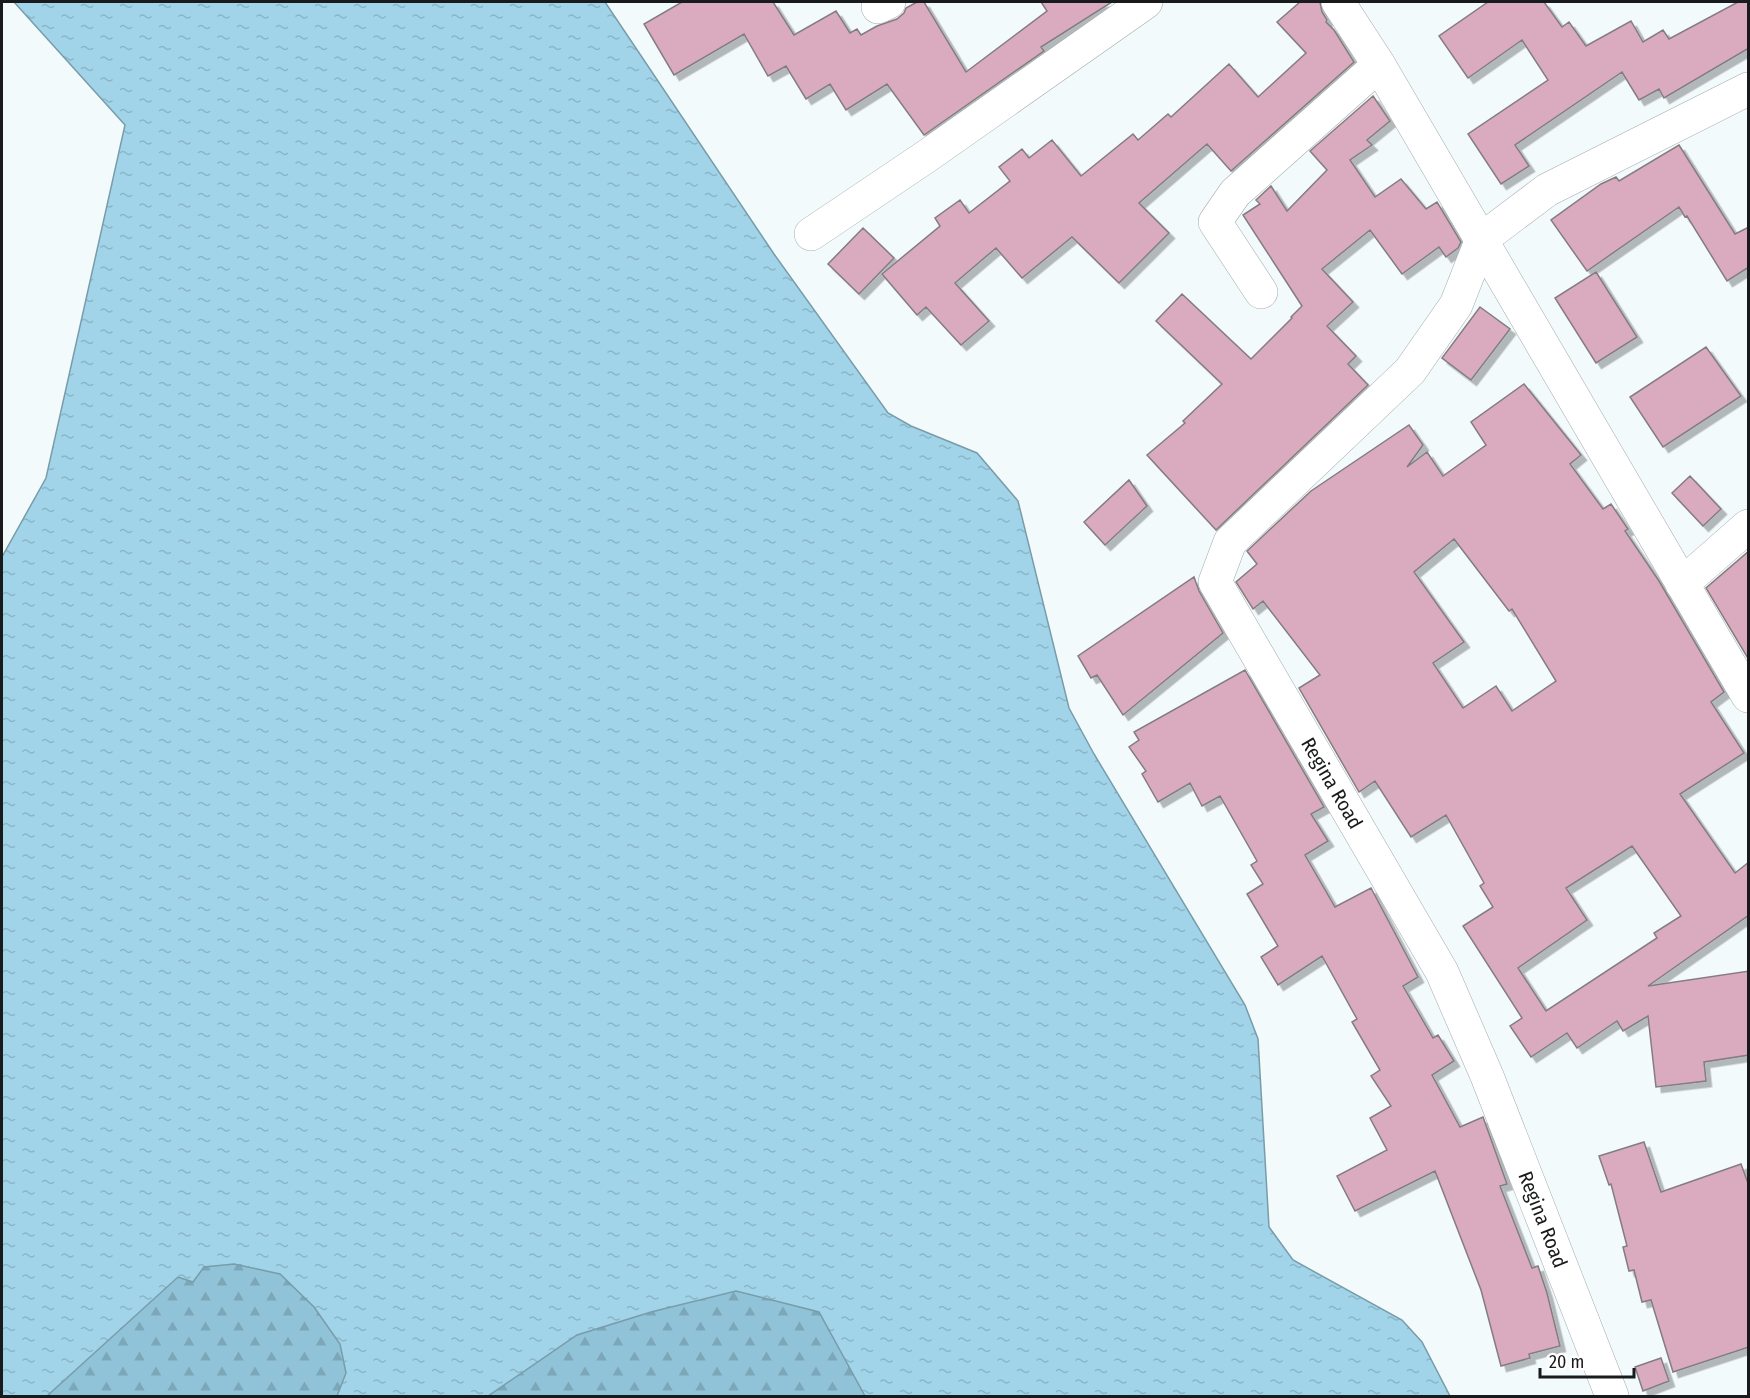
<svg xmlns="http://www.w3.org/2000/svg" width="1750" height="1398" viewBox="0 0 1750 1398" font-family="'Fira Sans Condensed',sans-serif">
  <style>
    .forest { fill: url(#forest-firs) }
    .water { fill: url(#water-ripples); stroke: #789caa; stroke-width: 1.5 }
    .building { fill: #daabbe; stroke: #837d7f; stroke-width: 1.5; fill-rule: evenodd; filter: url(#shadow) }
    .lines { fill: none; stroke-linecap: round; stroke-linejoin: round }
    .street-casing { stroke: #a5abad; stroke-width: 34 }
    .secondary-casing { stroke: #a5abad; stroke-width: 34 }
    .street { stroke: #fff; stroke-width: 33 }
    .secondary { stroke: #fff; stroke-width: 33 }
    .labels { text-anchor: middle; stroke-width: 5; stroke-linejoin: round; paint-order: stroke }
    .street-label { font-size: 20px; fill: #181a1b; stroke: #fff }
  </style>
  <defs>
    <pattern id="forest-firs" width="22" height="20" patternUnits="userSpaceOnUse" patternTransform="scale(1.5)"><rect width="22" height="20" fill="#90c3d7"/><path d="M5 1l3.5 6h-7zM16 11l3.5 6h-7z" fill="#7ba7b8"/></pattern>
    <pattern id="water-ripples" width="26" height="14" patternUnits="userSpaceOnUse" patternTransform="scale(1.5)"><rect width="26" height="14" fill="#a1d4e8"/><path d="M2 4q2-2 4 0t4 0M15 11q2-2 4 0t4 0" fill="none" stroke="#8ab5c6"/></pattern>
    <filter id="shadow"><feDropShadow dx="5.5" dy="5.5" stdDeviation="0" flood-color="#0004"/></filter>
  </defs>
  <rect width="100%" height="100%" fill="#f3fafc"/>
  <path class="forest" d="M234 1264 280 1273 314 1307 340 1344 346 1373 337 1396H47L178 1277 204 1267Z
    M736 1291 819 1312 865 1396H488L577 1335 651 1312Z"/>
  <path class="water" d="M14 2H605L774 254 888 413 911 426 977 453 1018 501 1069 708 1094 754 1245 1005 1258 1039 1269 1227 1293 1260 1402 1320 1422 1342 1450 1396H865L819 1312 736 1291 651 1312 577 1335 488 1396H337L346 1373 340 1344 314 1307 280 1274 234 1264 204 1267 193 1282 178 1277 47 1396H2V557L46 478 125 125Z"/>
  <path class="building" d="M682 2H773L794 35 836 11 850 33 857 29 861 35 877 26 897 19 904 13 906 8 917 2H924L966 72 1047 11 1041 2H1112L1041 47 1044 51 924 135 887 84 846 110 830 84 806 99 786 66 768 76 744 34 674 75 644 24Z
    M1300 2H1320L1322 12 1327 20 1326 22 1334 30 1354 62 1231 171 1207 144 1139 203 1169 233 1119 283 1072 237 1022 278 996 248 955 283 989 321 961 345 926 307 917 315 882 274 940 226 935 218 960 200 969 213 1010 181 999 167 1022 149 1029 158 1052 140 1081 176 1133 134 1138 140 1168 114 1171 117 1229 64 1258 97 1306 53 1277 22Z
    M1488 2H1544L1562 27 1569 22 1586 46 1631 21 1643 42 1663 30 1669 39 1738 2H1749V48L1664 98 1659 89 1639 100 1622 72 1515 145 1529 166 1501 184 1468 134 1548 80 1522 40 1468 78 1439 36Z
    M1373 96 1390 121 1367 140 1372 145 1350 160 1375 197 1401 179 1426 209 1437 202 1461 242 1458 248 1446 257 1439 247 1402 274 1370 230 1322 269 1353 302 1327 326 1356 356 1348 364 1368 385 1216 530 1147 455 1185 423 1183 421 1222 384 1156 321 1182 294 1251 359 1292 318 1291 317 1302 306 1243 215 1260 204 1256 200 1271 186 1287 211 1327 170 1310 151Z
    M1679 145 1735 234 1749 227V267L1727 281 1687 216 1685 217 1679 207 1587 271 1551 220 1601 184 1616 177 1619 181Z
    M863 228 894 258 859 294 828 264Z
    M1596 272 1637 337 1596 363 1555 298Z
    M1480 307 1510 329 1471 380 1442 358Z
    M1706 347 1741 396 1663 447 1630 397Z
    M1524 384 1581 455 1570 464 1603 509 1611 504 1628 529 1625 531 1659 581 1724 692 1711 702 1744 753 1680 794 1735 873 1749 862V915L1648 986 1749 971V1055L1704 1062 1706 1081 1656 1087 1648 1016 1623 1031 1617 1021 1577 1048 1567 1033 1531 1057 1510 1026 1522 1018 1463 926 1493 907 1480 886 1484 883 1446 815 1411 837 1375 781 1359 792 1299 688 1320 675 1263 601 1253 609 1236 582 1257 564 1247 551 1311 491 1409 425 1423 445 1407 467 1427 452 1443 476 1486 445 1471 422ZM1454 539 1509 611 1512 609 1556 681 1512 711 1496 686 1463 708 1433 663 1464 642 1414 572ZM1632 846 1681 916 1654 933 1657 938 1546 1011 1518 968 1587 920 1566 888Z
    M1690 476 1721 509 1703 526 1672 493Z
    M1129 480 1147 506 1105 545 1084 522Z
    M1749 551V660L1706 588Z
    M1194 577 1199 591 1223 633 1123 715 1097 675 1091 678 1078 656Z
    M1245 670 1324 807 1311 814 1328 841 1305 855 1335 907 1371 888 1418 977 1403 986 1433 1038 1438 1035 1454 1061 1432 1075 1460 1127 1483 1117 1507 1184 1500 1186 1532 1268 1538 1266 1547 1293 1560 1346 1529 1354 1530 1358 1501 1366 1481 1290 1435 1171 1355 1211 1337 1176 1387 1150 1370 1118 1391 1106 1371 1076 1380 1070 1352 1022 1357 1019 1322 956 1278 985 1261 957 1278 946 1247 894 1263 884 1251 865 1257 861 1220 796 1202 806 1190 783 1158 802 1142 774 1146 771 1129 747 1139 740 1134 732Z
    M1644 1142 1661 1192 1741 1164 1749 1186V1347L1673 1372 1651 1300 1642 1302 1634 1270 1629 1271 1623 1247 1627 1246 1611 1184 1609 1185 1599 1156Z
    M1661 1358 1669 1381 1643 1391 1635 1367Z"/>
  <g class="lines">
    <defs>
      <path id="street" d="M878 7 889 2
        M811 234 927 156 1146 2
        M1261 292 1215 222 1235 193 1379 65
        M1682 584 1748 526"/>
      <g id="secondary">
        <path d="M1338 2 1379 65 1748 696"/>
        <path id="s1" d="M1482 239 1456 305 1410 371 1230 542 1215 582 1442 972 1487 1076 1612 1396"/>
        <path d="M1482 239 1547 190 1748 89"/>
      </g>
    </defs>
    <use href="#street" class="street-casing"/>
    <use href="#secondary" class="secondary-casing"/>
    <use href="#street" class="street"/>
    <use href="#secondary" class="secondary"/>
  </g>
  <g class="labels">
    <g class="street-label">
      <text dy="7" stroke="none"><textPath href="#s1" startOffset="675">Regina Road</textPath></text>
      <text dy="7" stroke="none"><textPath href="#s1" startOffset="1161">Regina Road</textPath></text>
    </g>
  </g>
  <rect width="1750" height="1398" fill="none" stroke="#181a1b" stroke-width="6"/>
  <path d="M1540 1368v9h94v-9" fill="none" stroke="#181a1b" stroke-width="3"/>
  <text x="1549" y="1368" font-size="18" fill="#181a1b" stroke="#ffffff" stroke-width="4.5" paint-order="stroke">20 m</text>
</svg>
